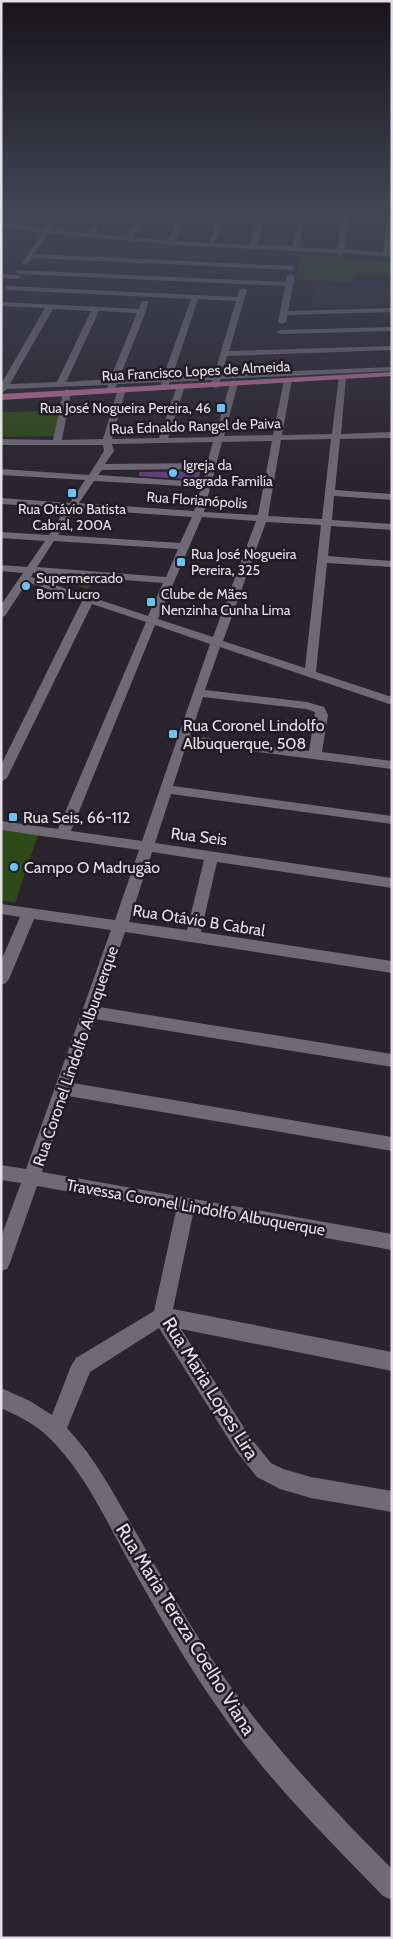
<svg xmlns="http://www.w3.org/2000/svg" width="393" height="1939" viewBox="0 0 393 1939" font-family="Cabin,sans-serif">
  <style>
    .built { fill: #342c3c }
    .green { fill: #2e4a17 }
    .building { fill: #60407b }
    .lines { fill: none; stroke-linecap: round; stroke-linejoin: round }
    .minor { fill: #706a76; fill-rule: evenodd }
    .major { fill: #b86b98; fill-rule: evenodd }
    .poi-dot { fill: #68c4f0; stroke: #201b24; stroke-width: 2 }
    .labels { text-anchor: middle; stroke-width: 5; stroke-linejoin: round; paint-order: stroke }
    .far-street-label { font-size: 14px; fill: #e4e0e7; stroke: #201b24 }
    .far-poi-label { font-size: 14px; fill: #e4e0e7; stroke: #201b24; text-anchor: start }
    .poi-label { font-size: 16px; fill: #e4e0e7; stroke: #201b24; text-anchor: start }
    .street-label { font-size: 16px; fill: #e4e0e7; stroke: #201b24 }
    .near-street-label { font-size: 19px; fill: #e4e0e7; stroke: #201b24 }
  </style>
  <rect width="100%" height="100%" fill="#29242e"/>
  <path class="built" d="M315 285 392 287V304L311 307Z"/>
  <path class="green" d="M302 255 392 262V276L356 274 350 282 295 279Z
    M62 411 56 436 1 437V412Z
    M36 571 99 576 87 589Z
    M1 830 38 835 15 903 1 900Z"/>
  <path class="building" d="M200 471 199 480 139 476V472Z"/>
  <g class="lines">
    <path class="minor" d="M54 215H60L50 230 87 233 98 215H104L94 234 126 237 138 215H144L133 238 168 240 179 215H185L175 241 209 243 219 215H225L215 243 250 245 259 215H265L257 245 292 246 300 215H306L299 247 337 249 343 215H349L344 249 383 252 388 215H392L390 253H392V257L344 253 340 256 337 253 173 245 170 246 167 244 48 233 34 254 292 266 296 268 292 270 32 258 27 264H23L22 263 42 233 1 226V222L44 229Z
      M17 270 286 282 287 276 291 274 295 276 288 311 392 308V312L287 315 286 322 282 324 278 322 285 286 20 274 16 272Z
      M1 274 17 275 21 277 17 279 1 278Z
      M6 286 237 297 239 290 243 288 247 290 229 351 392 346V350L227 356 222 374 392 367V371L221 379 218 387 215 388 211 385 212 380 170 382 167 389 164 390 160 387 162 382 117 384 114 390 111 391 107 388 108 385 7 389 1 394V384L45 308 1 306V302L139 309 142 301H148L146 311 119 379 163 377 191 299 9 290 5 288ZM198 299 236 301 214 375 172 377ZM53 309 91 311 57 382 10 384ZM99 311 137 313 110 379 66 382Z
      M392 327V331L280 334 276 332 280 330Z
      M339 375 346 377 341 434 392 432V438L340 439 335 490 392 494V500L334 496 332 520 392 524V530L331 526 328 556 392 561V567L327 563 316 672 392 697V705L220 647 205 690 307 702 324 707 328 715 322 752 392 761V769L187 743 173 786 392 816V824L171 794 155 843 392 878V888L217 862 201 932 392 961V973L125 932 99 1007 392 1054V1067L95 1019 73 1083 392 1137V1151L68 1096 42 1172 392 1234V1250L193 1214 173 1309 392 1352V1371L181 1329 250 1437 271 1463 283 1469 311 1477 392 1491V1512L311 1498 280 1489 257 1477 236 1451 159 1328 90 1372 67 1428C95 1458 114 1494 134 1529 158 1571 182 1612 208 1653 259 1733 325 1801 392 1869V1900L383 1896C326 1837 267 1779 220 1711 188 1666 160 1617 133 1569 107 1523 84 1469 44 1433 31 1422 16 1415 1 1408V1388L30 1401 52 1415 71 1366 76 1358 154 1311 176 1211 37 1186 10 1263 7 1269 1 1271V1237L21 1183 1 1180V1165L26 1169 111 930 34 919 9 979 6 983 1 985V961L20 917 1 914V904L115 920 139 850 1 830V821L58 829 146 622 92 604 7 778 1 782V765L82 601 27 582 5 616 1 617V605L23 573 1 571V565L27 567 45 541 1 538V532L49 535 66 508 1 504V498L70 503 85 480 1 475V469L89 475 104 451 103 445H1V439L53 440 63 392 67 389 71 392 62 440 103 439 118 389 122 386 126 389 112 439 159 438 177 386 181 383 185 386 168 438 215 437 230 383 234 380 238 383 224 436 273 435 284 380 288 378 292 380 282 435 332 434ZM331 439 322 519 268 516 281 440ZM272 441 258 515 204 512 222 442ZM213 442 207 463 105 464 114 451 112 444ZM206 469 202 482 98 475 102 470ZM94 481 201 487 194 511 79 503ZM76 509 192 517 180 543 58 535ZM202 517 256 521 213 637 158 619ZM266 522 321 525 305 668 223 641ZM54 541 178 549 166 577 37 567ZM33 573 163 583 148 616 31 577ZM155 625 210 644 142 841 71 831ZM203 697 306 709 315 712 309 751 190 736ZM152 852 204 860 187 930 129 922Z"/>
    <path class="major" d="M392 372V376L1 400V394Z"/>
  </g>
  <linearGradient id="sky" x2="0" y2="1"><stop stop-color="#171419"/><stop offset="0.44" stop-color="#434557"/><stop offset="1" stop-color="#434557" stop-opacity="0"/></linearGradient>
  <rect width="393" height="487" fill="url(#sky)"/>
  <g class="poi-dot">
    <rect x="216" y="403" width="10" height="10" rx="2.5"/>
    <circle cx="173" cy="473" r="5"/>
    <rect x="67" y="488" width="10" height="10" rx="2.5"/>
    <rect x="176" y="557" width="10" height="10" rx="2.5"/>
    <circle cx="26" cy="586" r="5"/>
    <rect x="146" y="597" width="10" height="10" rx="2.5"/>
    <rect x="168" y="729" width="10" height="10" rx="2.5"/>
    <rect x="8" y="812" width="10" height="10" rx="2.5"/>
    <circle cx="14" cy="867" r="5"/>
  </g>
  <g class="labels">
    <g class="far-street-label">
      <text transform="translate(196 371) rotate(-3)" y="5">Rua Francisco Lopes de Almeida</text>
      <text transform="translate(196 426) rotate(-2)" y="5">Rua Ednaldo Rangel de Paiva</text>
      <text transform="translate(197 500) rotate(4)" y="5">Rua Florianópolis</text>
    </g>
    <g class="far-poi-label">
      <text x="211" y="413" text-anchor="end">Rua José Nogueira Pereira, 46</text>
      <text x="183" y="470">Igreja da<tspan x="183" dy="16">sagrada Familía</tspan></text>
      <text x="72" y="514" text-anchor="middle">Rua Otávio Batista<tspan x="72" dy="16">Cabral, 200A</tspan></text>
      <text x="191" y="559">Rua José Nogueira<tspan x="191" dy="16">Pereira, 325</tspan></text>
      <text x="36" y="583">Supermercado<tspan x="36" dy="16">Bom Lucro</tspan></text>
      <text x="161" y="599">Clube de Mães<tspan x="161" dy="16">Nenzinha Cunha Lima</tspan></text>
    </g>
    <g class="poi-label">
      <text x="183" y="731">Rua Coronel Lindolfo<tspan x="183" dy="18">Albuquerque, 508</tspan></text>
      <text x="23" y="823">Rua Seis, 66-112</text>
      <text x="24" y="873">Campo O Madrugão</text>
    </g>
    <g class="street-label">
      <text transform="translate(199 836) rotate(7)" y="6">Rua Seis</text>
      <text transform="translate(199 920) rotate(9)" y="6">Rua Otávio B Cabral</text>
      <text transform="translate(75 1056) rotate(-71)" y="6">Rua Coronel Lindolfo Albuquerque</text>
      <text transform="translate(196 1207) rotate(10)" y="6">Travessa Coronel Lindolfo Albuquerque</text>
    </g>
    <g class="near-street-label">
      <text transform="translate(211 1388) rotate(58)" y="7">Rua Maria Lopes Lira</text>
      <text transform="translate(186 1629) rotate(58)" y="7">Rua Maria Tereza Coelho Viana</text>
    </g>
  </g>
  <rect width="393" height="1939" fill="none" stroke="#e4e0e7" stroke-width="5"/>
</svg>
